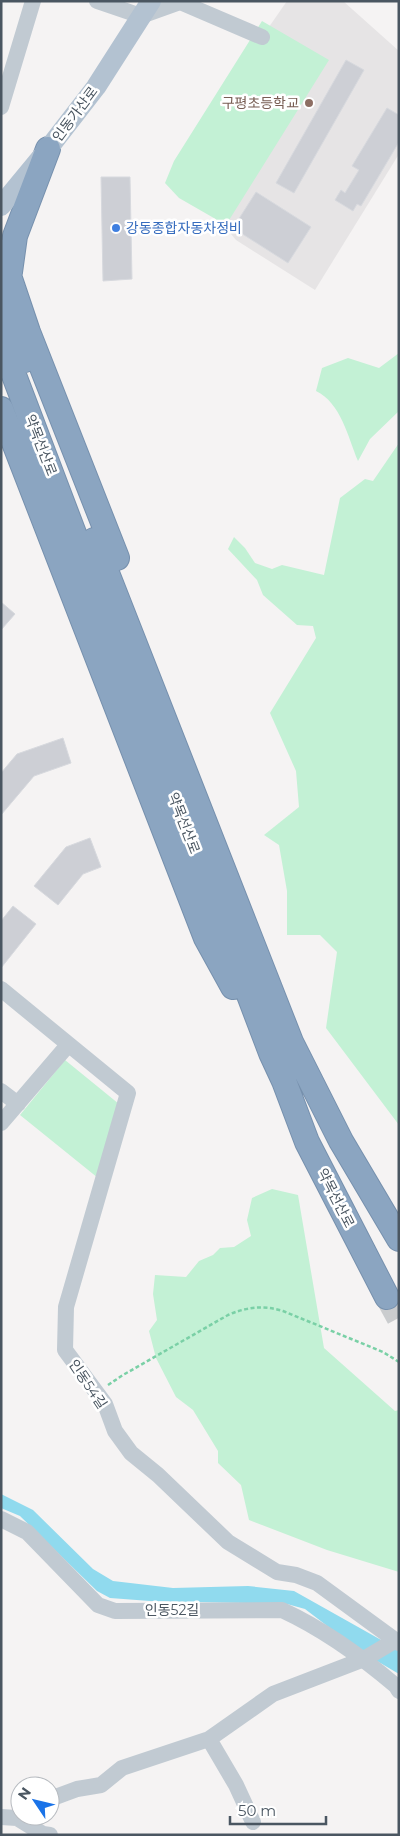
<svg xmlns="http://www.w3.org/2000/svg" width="400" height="1836" viewBox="0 0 400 1836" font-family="Montserrat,'Noto Sans KR',sans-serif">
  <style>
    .education { fill: #e6e4e5 }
    .green { fill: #c3f1d5 }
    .water { fill: #90daee }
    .building { fill: #cdcfd5; stroke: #d7d9de }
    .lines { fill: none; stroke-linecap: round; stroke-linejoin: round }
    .highway-tunnel { stroke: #caccce; stroke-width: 24; stroke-dasharray: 24 12; stroke-linecap: butt }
    .highway-casing { stroke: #7690ad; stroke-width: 26 }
    .path { stroke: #7ad0a6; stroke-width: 2.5; stroke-dasharray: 4 2.5; stroke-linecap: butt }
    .minor { stroke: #c1cad2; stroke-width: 16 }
    .major { stroke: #b3c2d1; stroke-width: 20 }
    .highway { stroke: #8ba5c1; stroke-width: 24 }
    .education-dot { fill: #8d6e63; stroke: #fff; stroke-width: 2 }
    .shop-dot { fill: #3f7fe0; stroke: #fff; stroke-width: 2 }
    .labels { text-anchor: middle; stroke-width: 5; stroke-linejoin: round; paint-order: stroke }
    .education-label { font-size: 14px; fill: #785e54; stroke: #fff; text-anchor: end }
    .street-label { font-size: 14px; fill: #4a5661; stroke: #fff }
    .shop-label { font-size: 14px; fill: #366cbe; stroke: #fff; text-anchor: start }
  </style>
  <rect width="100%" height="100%" fill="#f5f3f3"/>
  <path class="education" d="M287 1H343L399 51V154L315 290 236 240 184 177 262 37Z"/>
  <path class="green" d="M262 21 329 60 226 225 179 198 165 183 174 161Z
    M399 353V411L370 439 358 461C348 437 341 403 316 391L322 368 348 358 379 368Z
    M399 443V1125L326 1028 337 952 320 935H287V891L279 845 264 835 299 807 296 771 270 713 316 638 313 626 297 625 263 595 257 580 228 549 234 537 245 548 255 563 272 569 282 565 324 575 340 498 365 479 373 481Z
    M65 1060 119 1104 103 1182 20 1115Z
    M272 1189 298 1195 324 1348 395 1411 399 1410V1572L327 1550 249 1520 241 1485 218 1463V1451L193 1410 176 1397 156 1358 149 1331 157 1320 153 1294 155 1275 186 1277 199 1261 213 1255 220 1248 234 1247 251 1236 247 1220 252 1198Z"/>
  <path class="water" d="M1 1494 33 1510 93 1569 113 1581 173 1588 248 1586 294 1591 399 1650V1674L360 1651 305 1609 287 1604 150 1601 110 1598 97 1591 20 1516 1 1508Z"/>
  <path class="building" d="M346 60 364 70 294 193 276 183Z
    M387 108 399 115V142L361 206 357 204 353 211 335 200 341 190 345 193 359 170 352 166Z
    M101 177H130L132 279 103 281Z
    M256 192 311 227 288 263 233 228Z
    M1 602 15 614 1 630Z
    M63 738 71 763 34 776 1 815V773L17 754Z
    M90 838 101 867 83 874 58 905 34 886 66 847Z
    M13 906 36 924 1 968V921Z"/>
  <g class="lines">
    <path class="highway-tunnel" d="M387 1297 399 1319"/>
    <defs>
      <path id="highway" d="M1 252 28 332 117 558
        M10 272 15 236 48 149
        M1 298 25 360
        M1 341 271 1053 284 1081 307 1142 387 1297
        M1 409 206 938 233 987
        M94 540 291 1042 341 1141 399 1239"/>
    </defs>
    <use href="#highway" class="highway-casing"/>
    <path class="path" d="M108 1385 123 1375 228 1315C246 1307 264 1305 283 1311L383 1352 399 1362"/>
    <path class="minor" d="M97 1 141 16 180 2 262 37
      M1 107 33 1
      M1 989 128 1093 66 1307 65 1350 105 1404 115 1431 131 1453 158 1475 228 1542 277 1572 296 1575 317 1583 399 1643
      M1 1091 18 1104
      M1 1123 68 1045
      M1 1519 27 1532 98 1605 115 1611 282 1610C323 1629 362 1657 396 1686L399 1691
      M209 1739 236 1785 253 1822
      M50 1799 77 1789 101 1785 122 1768 209 1739 273 1694 364 1659 396 1640
      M1 1817 17 1818 43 1834 50 1835"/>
    <path class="major" d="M1 206 48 149 96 87 151 1"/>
    <use href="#highway" class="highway"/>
  </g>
  <circle class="education-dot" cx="309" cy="103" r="5"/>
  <circle class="shop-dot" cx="116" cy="228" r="5"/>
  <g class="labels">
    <g class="education-label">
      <text x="299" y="108">구평초등학교</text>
    </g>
    <g class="street-label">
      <text transform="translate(75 114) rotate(-53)" y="5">인동가산로</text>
      <text transform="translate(41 445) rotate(69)" y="5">약목선산로</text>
      <text transform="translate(184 823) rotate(69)" y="5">약목선산로</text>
      <text transform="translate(336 1198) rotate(63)" y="5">약목선산로</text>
      <text transform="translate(88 1384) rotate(56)" y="5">인동54길</text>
      <text x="172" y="1615">인동52길</text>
    </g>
    <g class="shop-label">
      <text x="126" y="233">강동종합자동차정비</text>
    </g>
  </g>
  <rect width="400" height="1836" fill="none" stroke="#4a5661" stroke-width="5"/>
  <g transform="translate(35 1801) rotate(305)"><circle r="24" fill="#ffffff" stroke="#b7bbc0"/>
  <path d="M0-4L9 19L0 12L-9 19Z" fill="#1a73e8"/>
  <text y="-8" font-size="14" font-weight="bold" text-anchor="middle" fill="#4a5661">N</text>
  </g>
  <path d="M230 1816v8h96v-8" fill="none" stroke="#4a5661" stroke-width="2.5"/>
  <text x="238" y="1816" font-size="15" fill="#4a5661" stroke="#ffffff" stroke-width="4" paint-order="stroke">50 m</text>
</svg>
